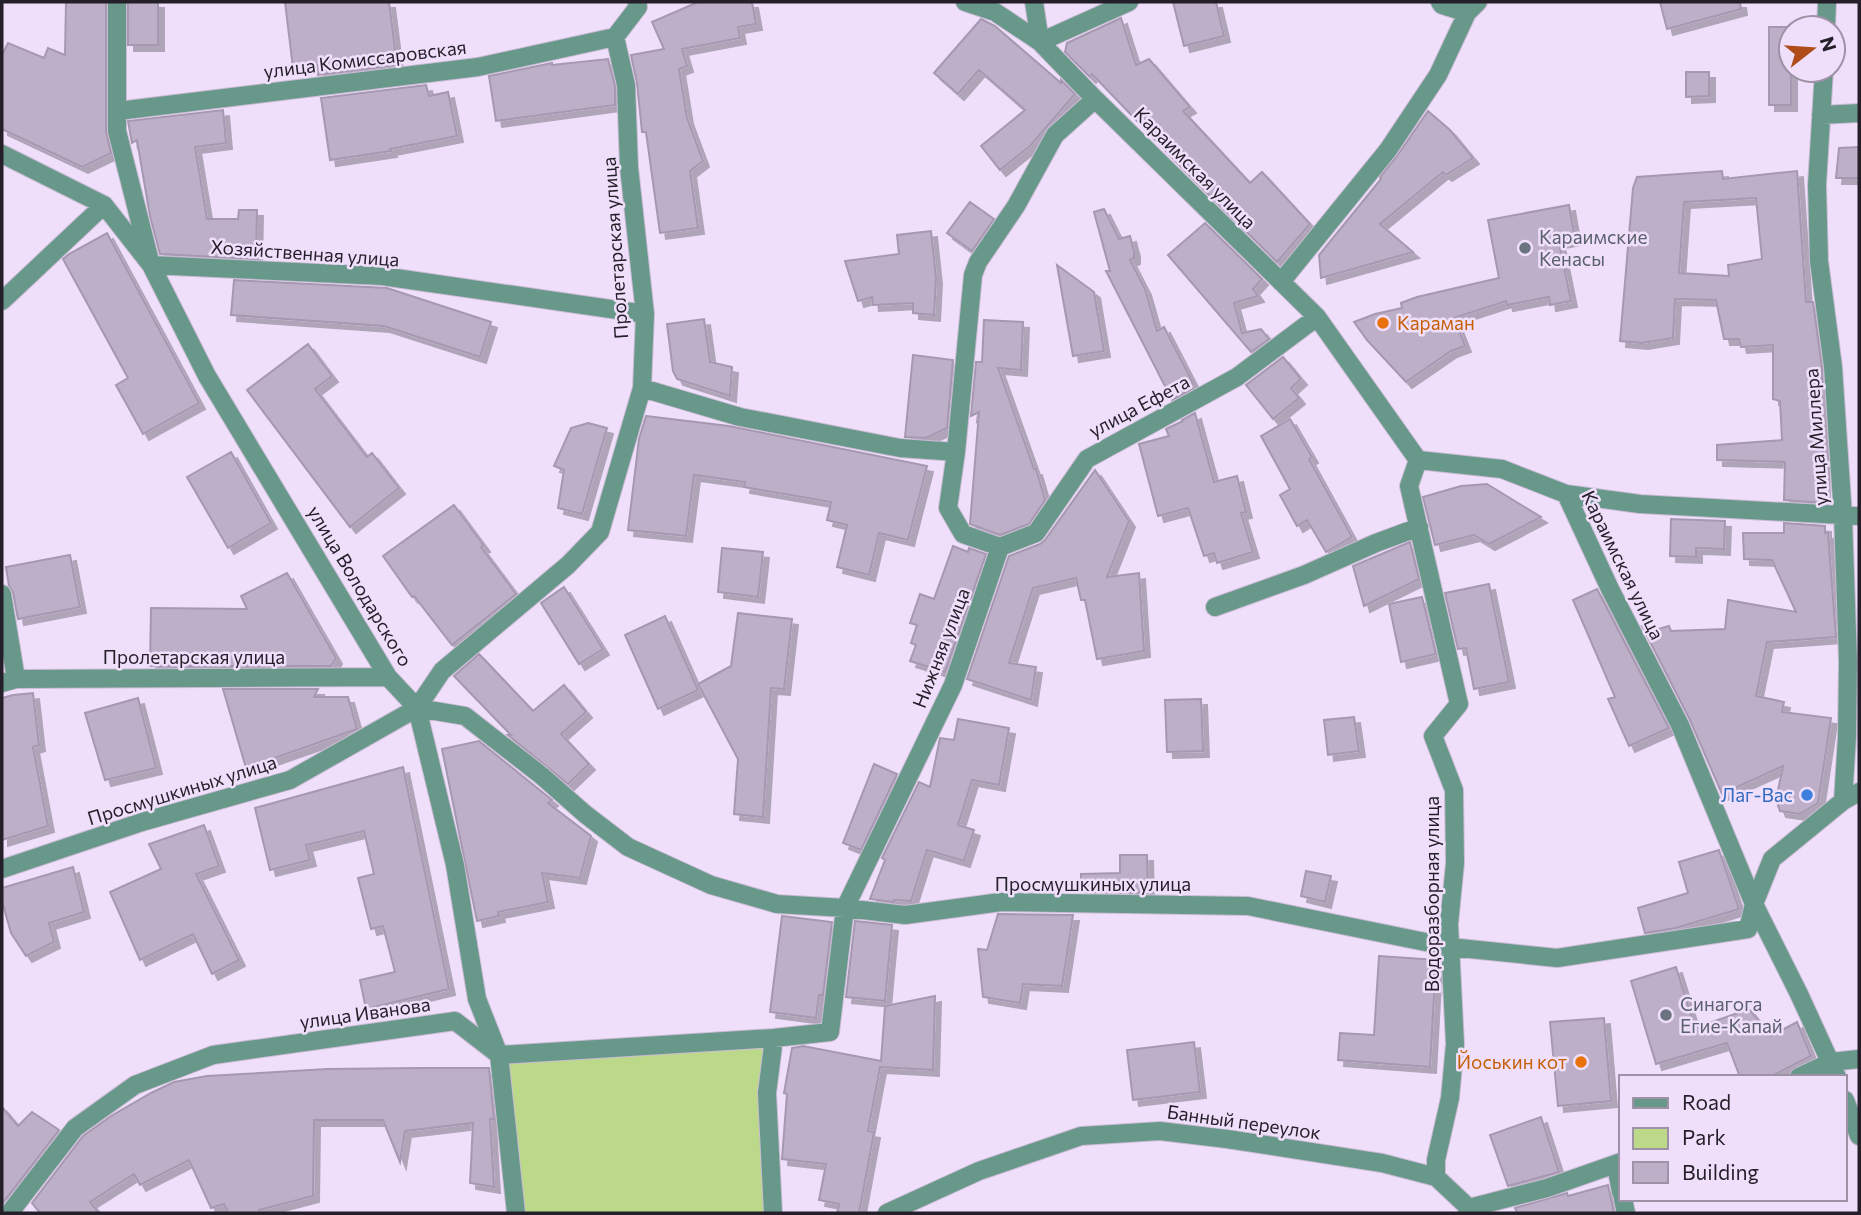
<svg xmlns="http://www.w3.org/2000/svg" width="1861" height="1215" viewBox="0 0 1861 1215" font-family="Commissioner,sans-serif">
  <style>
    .green { fill: #bbd988 }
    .building { fill: #beafc9; stroke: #a698b1; stroke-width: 2; fill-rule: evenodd; filter: url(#shadow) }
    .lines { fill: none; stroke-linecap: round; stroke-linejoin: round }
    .minor-casing { stroke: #cbbcd5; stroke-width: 20 }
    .minor { stroke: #68988a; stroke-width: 18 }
    .worship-dot { fill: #6b7280; stroke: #efdffb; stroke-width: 2.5 }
    .food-dot { fill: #e8710a; stroke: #efdffb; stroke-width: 2.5 }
    .shop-dot { fill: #3f7fe0; stroke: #efdffb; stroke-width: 2.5 }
    .labels { text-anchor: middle; stroke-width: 5; stroke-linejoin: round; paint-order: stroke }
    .street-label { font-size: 19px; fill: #251f29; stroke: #efdffb }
    .worship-label { font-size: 19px; fill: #5b616d; stroke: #efdffb; text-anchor: start }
    .food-label { font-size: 19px; fill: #c56008; stroke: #efdffb; text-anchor: start }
    .shop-label { font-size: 19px; fill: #366cbe; stroke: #efdffb; text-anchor: end }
  </style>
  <defs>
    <filter id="shadow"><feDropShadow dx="6" dy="6" stdDeviation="0" flood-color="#0004"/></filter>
  </defs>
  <rect width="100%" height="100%" fill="#efdffb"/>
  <path class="green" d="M763 1043 779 1213H520L503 1059Z"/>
  <path class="building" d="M66 2H106V131L111 153 82 167 2 129V55L8 43 44 58 48 48 65 55Z
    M128 2H158V45H128Z
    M285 2H389L397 65 318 75 317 65 293 68Z
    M698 2H752L756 24 738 27 740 38 682 49 687 66 679 69 687 118 703 161 690 171 698 228 660 233 646 132H642L637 83 631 55 664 49 652 22Z
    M1173 2H1216L1224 36 1184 46Z
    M1660 2H1740L1741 9 1667 29Z
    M1121 18 1136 65 1149 59 1190 107 1183 111 1250 183 1262 172 1310 224 1277 262 1186 172 1092 74 1090 77 1065 52 1067 43Z
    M981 19 995 26 1061 83V80L1075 94 1030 146 1000 170 981 146 1025 110 979 70 958 94 934 73Z
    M1769 27H1791V105H1769Z
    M608 59 615 86V105L496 121 489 76 552 63V65Z
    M1686 72H1709V96L1686 97Z
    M426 85 429 96 448 92 457 136 390 149 391 151 330 160 321 98Z
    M223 110 226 143 195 147 207 219H238L239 210H257L256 259 160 254 150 216 137 140 132 143 128 121Z
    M1428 111 1450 130 1473 158 1446 175 1443 172 1380 224 1413 252 1321 278 1319 255 1381 179 1380 177 1397 156Z
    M1859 147V178H1836L1839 148Z
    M1722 171 1723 179 1797 171 1806 302H1813L1822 368 1824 503 1784 500 1785 462 1717 460V445L1782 440 1780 401 1773 399V345L1741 347 1739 339H1724L1716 300 1675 299 1673 338 1642 343 1620 341 1633 188 1637 177ZM1756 198 1762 259 1728 265 1729 276 1679 273 1684 202Z
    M970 202 994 219 972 251 947 233Z
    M1569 205 1575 239 1559 242 1571 301 1550 305 1549 297 1507 305 1506 301 1454 318 1465 346 1451 351 1406 382 1367 340 1354 322 1375 314 1402 308 1401 303 1417 297 1499 278 1488 220Z
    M1104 209 1119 239 1130 236 1134 251V258L1130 260 1145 289 1157 331 1164 327 1192 381V389L1172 400 1106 271H1110L1094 212Z
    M1205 223 1262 279 1253 289 1258 296 1234 303 1242 333 1261 329 1269 339 1251 352 1168 255Z
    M931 231 936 278 934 315 913 313V303L873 305 872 297 858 301 845 261 899 254 897 235Z
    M107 233 199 403 143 434 116 385 128 378 63 259 69 254Z
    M1057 265 1094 292 1104 351 1073 356Z
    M234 280 387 288 491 322 480 357 384 326 231 315Z
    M704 319 710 362 732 367 730 396 677 379 673 371 667 324Z
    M984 320 1023 322 1021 370 998 368 1034 469H1036L1045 500 1029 524 1000 535 970 524 979 412 971 416 976 362H982Z
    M308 344 332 376 315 389 367 457 372 453 399 488 350 527 247 390Z
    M913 355 953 360 947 428 926 438 905 437Z
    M1283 357 1301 379 1291 388 1299 398 1273 419 1246 385Z
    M1195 413 1214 482 1237 476 1246 512 1241 513 1253 552 1217 563 1214 553 1204 556 1188 508 1158 516 1139 444 1169 436 1166 429 1183 421 1182 420Z
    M646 416 729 426 927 466 908 540 879 533 869 575 837 567 847 525 827 520 831 502 744 487 745 482 694 475 686 536 628 530 639 439Z
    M1290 419 1312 457 1309 459 1352 537 1326 552 1307 520 1297 526 1280 495 1290 489 1261 436Z
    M588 423 607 428 582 514 558 508 564 470 554 466 571 428Z
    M231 452 271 523 228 548 187 477Z
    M1095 470 1129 521 1107 577 1139 573 1144 651 1097 659 1085 600H1081L1076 578 1033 588 1009 663 1036 667 1031 700 967 679 1009 556 1040 544 1045 540Z
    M1487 484 1541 517 1489 544 1474 535 1435 545 1423 497 1461 486Z
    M454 505 484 546 481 547 516 594 452 645 414 596 412 597 383 556Z
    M1671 519 1725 521 1724 549 1696 548V557L1670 556Z
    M1784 523 1825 526V533H1828L1836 637 1767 642 1756 696 1784 702 1782 712 1831 718 1818 803 1800 814 1780 811 1776 800 1783 766 1722 794 1690 720 1642 626 1651 622 1655 630 1669 626 1671 631 1725 629 1728 600 1796 612 1772 560 1744 559 1743 533H1784Z
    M1410 542 1419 579 1364 606 1353 566Z
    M953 546 968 552 969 548 986 554 945 672 910 661 916 645 911 643 917 625 910 623 920 594 934 599Z
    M722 548 763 552 758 597 718 592Z
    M70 555 80 607 18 619 13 592 9 586 6 567Z
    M287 573 336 658 331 666H150L151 608 247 609 241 596Z
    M1489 584 1509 682 1474 689 1466 648 1458 649 1445 593Z
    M564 587 603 649 579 664 541 603Z
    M1597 589 1669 728 1629 746 1608 699 1615 697 1573 600Z
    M1422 597 1436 654 1401 662 1389 604Z
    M738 613 792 619 784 689 771 688 763 817 734 814 738 759 698 684 731 666Z
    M665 616 698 690 658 709 625 635Z
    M479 654 533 711 564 685 586 712 561 734 589 764 568 784 508 735H511L454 676Z
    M223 689H318L314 697H348L357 729 246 768Z
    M33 693 39 745 33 747 48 826 2 840V698L13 695Z
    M138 698 156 768 105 780 85 713Z
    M1201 699 1203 751 1167 752 1165 700Z
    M1354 717 1359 751 1328 755 1324 720Z
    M958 719 1009 728 999 785 972 780 958 825 974 830 964 861 927 850 911 901 894 900V902L870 899 885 860 882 858 919 782 930 787 940 738 954 740Z
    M479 741 552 800 548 803 591 836 580 878 542 873 548 902 498 912 499 916 477 921 442 749Z
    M874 764 897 774 861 850 843 843Z
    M403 767 449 989 366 1009 360 980 395 972 383 926 371 929 358 878 374 874 364 831 306 845 310 860 270 870 255 808Z
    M204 825 219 866 196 874 239 960 212 974 193 934 140 960 110 892 161 869 149 844Z
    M1719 850 1739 909 1676 928 1645 933 1638 908 1688 893 1679 862Z
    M1120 855H1147L1148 893 1081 892V874L1120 873Z
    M73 867 84 912 49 923 54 942 26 956 11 933 2 901V888Z
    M1306 871 1331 876 1325 902 1301 896Z
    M998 914 1073 915 1062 986 1023 984 1020 1003 983 997 978 949 987 950Z
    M782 916 832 922 823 995H819L816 1018 770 1012Z
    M855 921 892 925 885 1001 846 997Z
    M1379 956 1436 960 1430 1067 1338 1060 1340 1033 1374 1035Z
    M1676 967 1695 1028 1749 1009 1771 1036 1797 1022 1811 1056 1770 1077H1740L1727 1043 1656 1064 1631 981Z
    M935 996 933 1070 880 1067 868 1131 874 1132 859 1213H837L839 1204 819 1200 826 1164 782 1159 787 1094 784 1093 792 1048 803 1046 881 1061 885 1006Z
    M1604 1018 1611 1101 1558 1106 1550 1022Z
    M1194 1042 1200 1092 1133 1100 1127 1050Z
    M421 1068H489L494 1119H490L494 1187 470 1183 473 1123 405 1131 400 1162 383 1120H314L313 1196 259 1210 260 1213H228L224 1204 211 1208 189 1160 140 1185 134 1174 90 1202 99 1213H40L32 1203 83 1136 111 1116 151 1093 174 1082 207 1076 327 1069Z
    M2 1107 18 1126 32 1112 59 1130 2 1204Z
    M1541 1117 1559 1172 1508 1186 1490 1135Z
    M1608 1185 1614 1213H1517L1515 1208 1567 1193 1568 1196Z"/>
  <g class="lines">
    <defs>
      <path id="minor" d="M117 2V131L151 265 207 376 388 677 417 708 455 865 477 999 499 1055 516 1213
        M965 2 995 12 1040 42 1095 99 1317 317 1418 460 1502 469 1566 494 1610 589 1680 725 1754 904 1799 994 1837 1077
        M1034 2 1040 42
        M1440 2 1442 5 1467 13
        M1826 28 1827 2
        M1040 42 1129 2
        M1824 70 1817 185 1819 261 1833 367 1843 516 1848 661 1847 737 1843 801
        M118 111 478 67 615 37
        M1821 115 1859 113
        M2 154 104 205 151 265 382 276 645 314
        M1281 282 1388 150 1438 75 1467 13 1478 2
        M2 301 104 205
        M642 388 740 417 900 448 956 452
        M1418 460 1409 486 1459 704 1433 736 1454 790 1455 863 1449 924 1455 1044 1450 1098 1436 1160V1177
        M1566 494 1640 504 1859 516
        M1000 547 963 534 948 508 956 452 973 275 978 262 1016 206 1055 135 1095 99
        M1000 547 1036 533 1087 459 1237 377 1317 317
        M2 594 16 679
        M1215 607 1304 575 1376 543 1419 527
        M2 683 16 679 388 677
        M417 708 442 671 568 565 600 532 642 388 645 314 629 167 626 85 615 37 638 7 637 2
        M2 869 142 822 290 780 417 708 465 716 542 776 585 814 628 847 711 885 777 904 845 908 905 915 1001 902 1248 906 1450 947 1557 958 1748 929 1754 904 1772 859 1843 801 1859 792
        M1799 1077 1831 1062 1859 1059
        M1845 1100 1859 1136
        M1616 1165 1621 1192
        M1623 1199 1626 1213
        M11 1211 75 1128 135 1085 213 1055 455 1021 499 1055 774 1038
        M773 1213 767 1093 774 1038 830 1032 845 908 953 685 1000 547
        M887 1213 979 1171 1081 1136 1160 1131 1227 1139 1382 1163 1436 1177 1469 1208
        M1467 1213 1469 1208 1547 1188 1621 1162"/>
    </defs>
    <use href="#minor" class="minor-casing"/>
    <use href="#minor" class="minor"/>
  </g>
  <g class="worship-dot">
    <circle cx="1525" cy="248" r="7"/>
    <circle cx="1666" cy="1015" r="7"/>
  </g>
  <g class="food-dot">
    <circle cx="1383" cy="323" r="7"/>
    <circle cx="1581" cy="1062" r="7"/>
  </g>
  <circle class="shop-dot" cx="1807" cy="795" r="7"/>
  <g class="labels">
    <g class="street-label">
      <text transform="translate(365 59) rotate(-7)" y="7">улица Комиссаровская</text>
      <text transform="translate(1195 168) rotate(45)" y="7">Караимская улица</text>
      <text transform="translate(615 248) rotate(-94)" y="7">Пролетарская улица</text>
      <text transform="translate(305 253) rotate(4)" y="7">Хозяйственная улица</text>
      <text transform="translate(1139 406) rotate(-28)" y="7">улица Ефета</text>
      <text transform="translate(1816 437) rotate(-94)" y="7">улица Миллера</text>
      <text transform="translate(1623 565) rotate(64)" y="7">Караимская улица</text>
      <text transform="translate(360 586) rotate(59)" y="7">улица Володарского</text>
      <text transform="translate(941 648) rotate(-69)" y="7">Нижняя улица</text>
      <text x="194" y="664">Пролетарская улица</text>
      <text transform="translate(182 790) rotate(-17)" y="7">Просмушкиных улица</text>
      <text x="1093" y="891">Просмушкиных улица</text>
      <text transform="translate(1432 894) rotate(-90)" y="7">Водоразборная улица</text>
      <text transform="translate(365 1013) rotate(-8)" y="7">улица Иванова</text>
      <text transform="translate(1244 1122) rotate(8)" y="7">Банный переулок</text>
    </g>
    <g class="worship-label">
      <text x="1539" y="244">Караимские<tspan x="1539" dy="22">Кенасы</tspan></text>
      <text x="1680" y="1011">Синагога<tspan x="1680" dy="22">Егие-Капай</tspan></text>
    </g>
    <g class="food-label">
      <text x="1397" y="330">Караман</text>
      <text x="1567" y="1069" text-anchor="end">Йоськин кот</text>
    </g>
    <g class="shop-label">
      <text x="1793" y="802">Лаг-Вас</text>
    </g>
  </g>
  <rect width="1861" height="1215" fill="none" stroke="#251f29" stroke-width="7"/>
  <rect x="1619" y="1075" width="228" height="126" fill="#efdffb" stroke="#9e92a7" stroke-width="2"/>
  <rect x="1633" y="1098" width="35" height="10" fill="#68988a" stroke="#9e92a7" stroke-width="2"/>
  <text x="1682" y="1110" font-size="21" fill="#251f29">Road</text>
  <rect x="1633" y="1128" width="35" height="21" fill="#bbd988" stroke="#9e92a7" stroke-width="2"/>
  <text x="1682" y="1145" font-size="21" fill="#251f29">Park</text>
  <rect x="1633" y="1162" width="35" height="21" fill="#beafc9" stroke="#9e92a7" stroke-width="2"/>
  <text x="1682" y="1180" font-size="21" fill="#251f29">Building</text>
  <g transform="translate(1812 49) rotate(73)"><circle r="33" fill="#efdffb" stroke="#9e92a7" stroke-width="2"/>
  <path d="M0-5L12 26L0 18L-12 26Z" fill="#b04c19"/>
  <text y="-10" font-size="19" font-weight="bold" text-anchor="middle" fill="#251f29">N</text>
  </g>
</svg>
